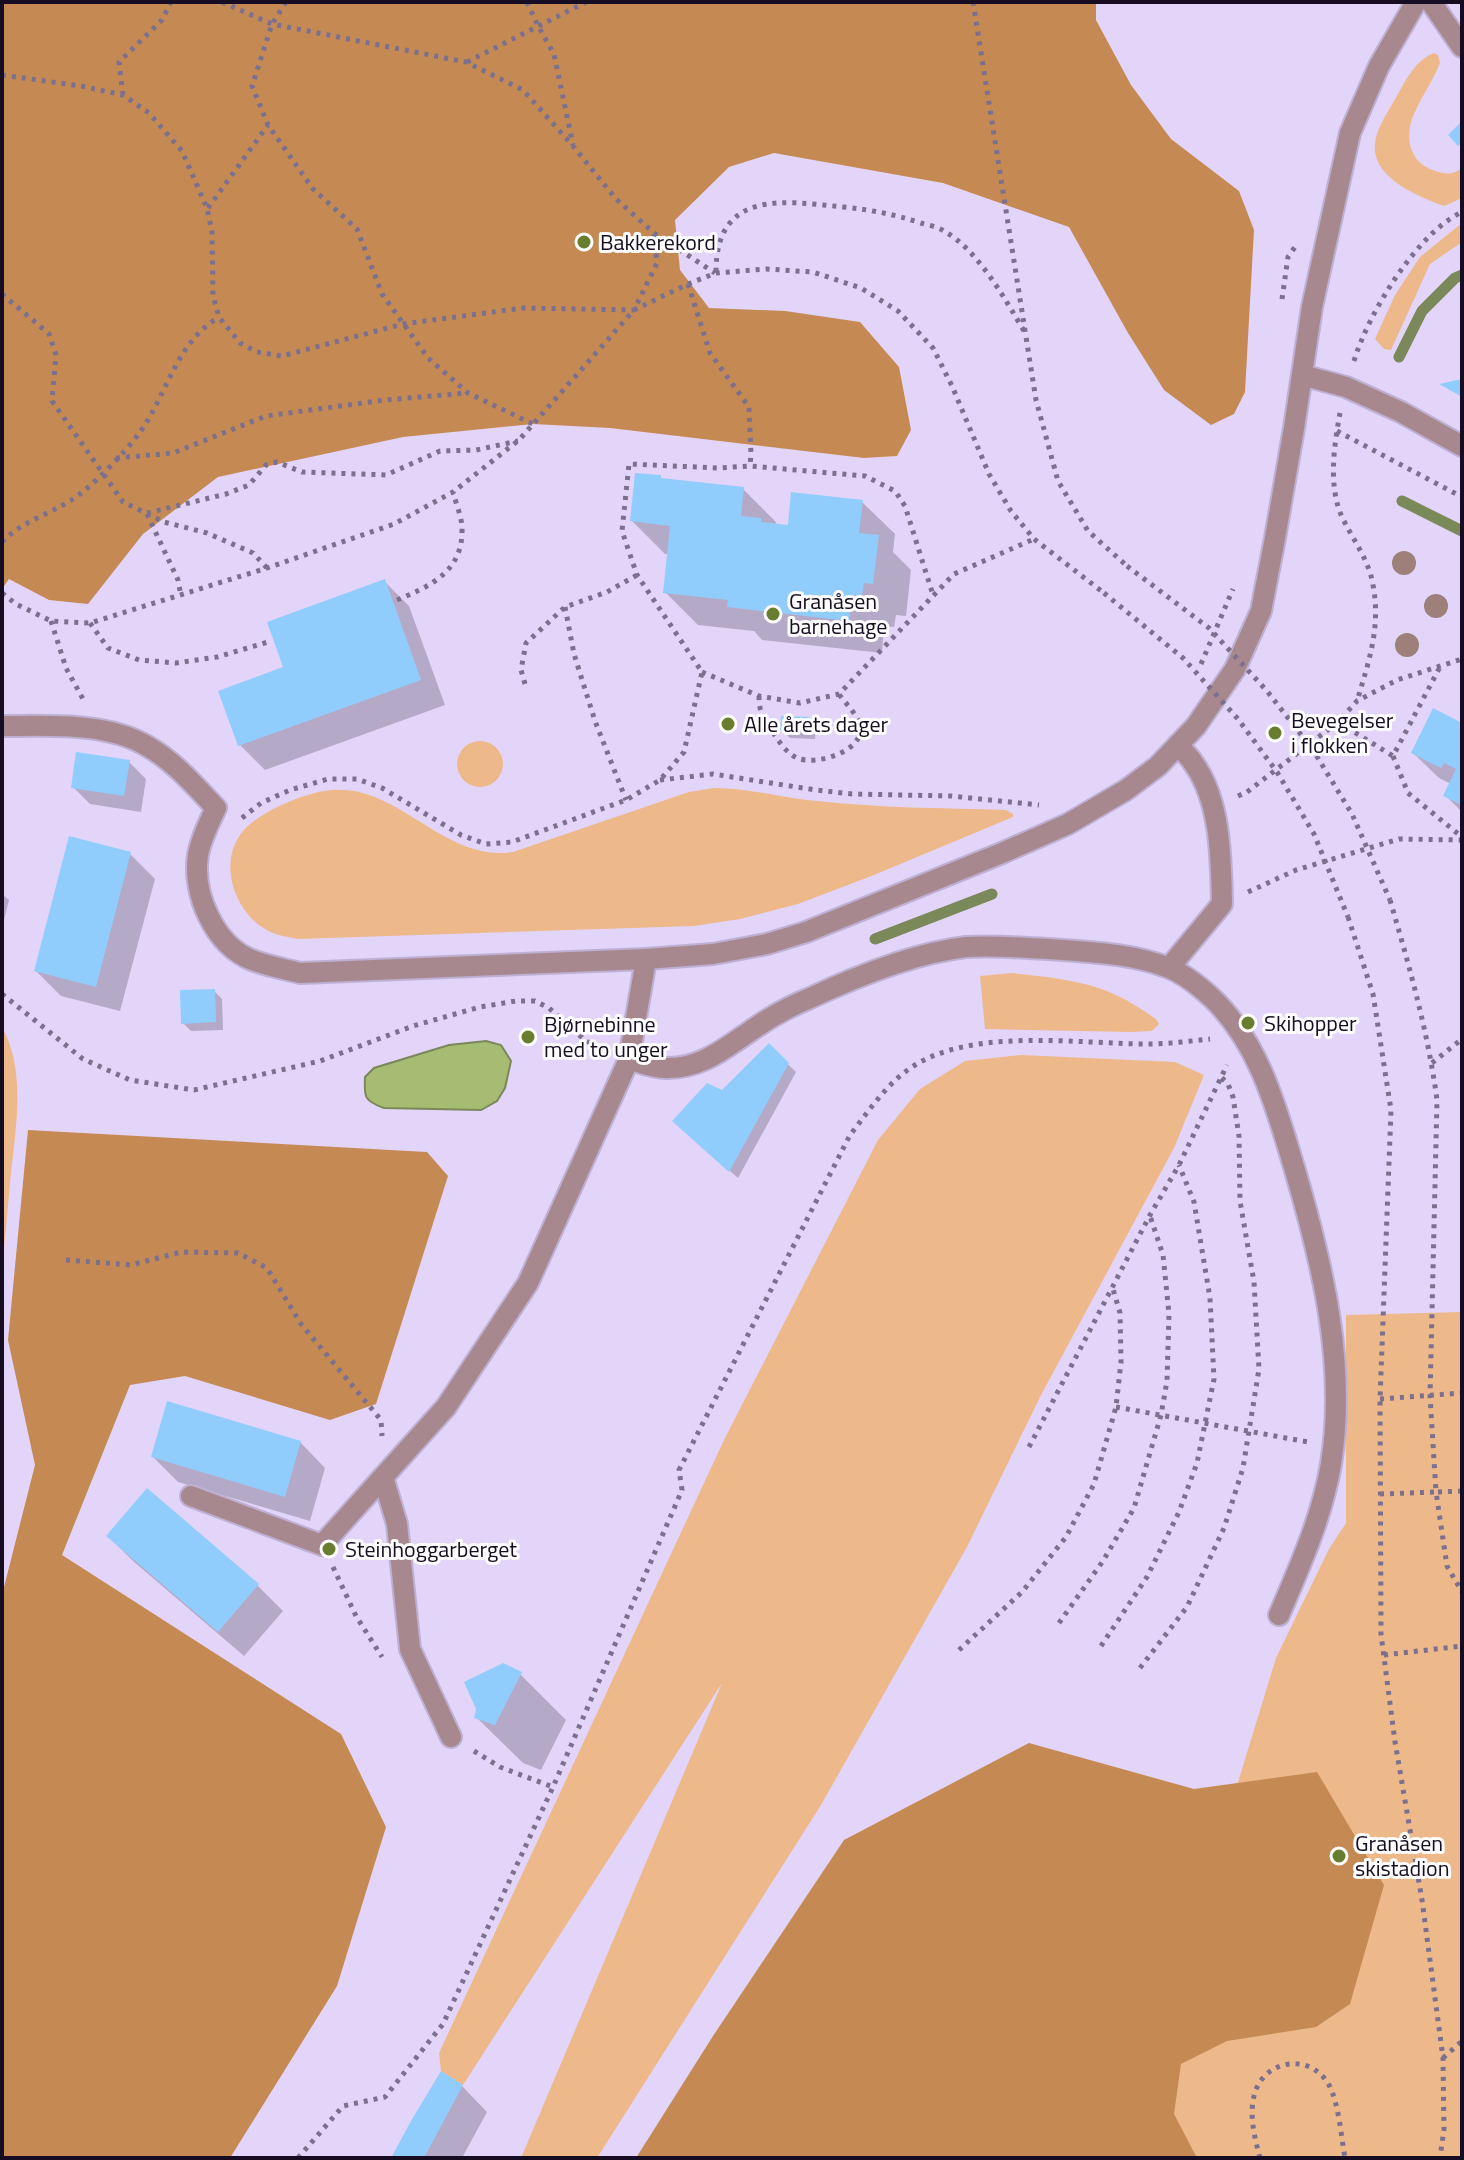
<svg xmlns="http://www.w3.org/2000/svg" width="1464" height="2160" viewBox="0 0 1464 2160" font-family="'Titillium Web',sans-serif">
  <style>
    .green { fill: #edb98b }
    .forest { fill: #c58a54 }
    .water { fill: #a5bc72; stroke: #7a885a; stroke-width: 2 }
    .shadow { fill: #0003 }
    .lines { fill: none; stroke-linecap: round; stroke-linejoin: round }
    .stream { stroke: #7a885a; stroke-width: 11 }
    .building { fill: #91cdfc }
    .lane-casing { stroke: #beb0d3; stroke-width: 24 }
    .street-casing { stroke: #beb0d3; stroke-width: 24 }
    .path { stroke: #7c708e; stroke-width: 5; stroke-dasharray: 4 6; stroke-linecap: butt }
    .lane { stroke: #a8888f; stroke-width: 20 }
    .street { stroke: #a8888f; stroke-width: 20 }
    .path-bridge { stroke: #7c708e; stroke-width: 5; stroke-dasharray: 4 6; stroke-linecap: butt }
    .tree { fill: #9d8079 }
    .poi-dot { fill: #687d2e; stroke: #fdfdfd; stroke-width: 3 }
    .labels { text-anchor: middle; stroke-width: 6; stroke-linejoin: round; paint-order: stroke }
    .poi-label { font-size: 22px; fill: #170d23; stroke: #fdfdfd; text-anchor: start }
  </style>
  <rect width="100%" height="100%" fill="#e3d4fa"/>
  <path class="green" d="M1434 53 1438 55 1440 63C1433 81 1418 102 1412 119 1405 140 1411 163 1433 170 1444 174 1452 176 1462 168V198L1444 206C1417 196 1366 176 1376 138 1379 124 1391 107 1398 94 1407 78 1416 60 1434 53Z
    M1462 223V242L1430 264 1391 350 1384 349 1375 339 1395 295 1420 257Z
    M457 764a23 23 0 1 1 46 0a23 23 0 1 1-46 0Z
    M714 788C749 788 782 798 817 801 879 808 943 808 1006 810L1013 814V817L874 875 798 904 740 919 694 926 297 939C290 937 280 936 273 933 238 919 217 868 240 835 255 813 305 792 332 790 399 784 443 862 513 852L689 792Z
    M1012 973C1047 977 1086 980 1118 996 1131 1002 1144 1011 1156 1019L1159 1024 1152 1031 1131 1032 985 1029 980 976Z
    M2 1027C26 1070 16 1126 11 1173 8 1205 5 1238 2 1271Z
    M1021 1055 1175 1062 1204 1075 1174 1148 1040 1397 967 1547 821 1805 597 2158H521L722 1683 463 2085 441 2071 439 2053 724 1440 878 1140 920 1089 965 1061Z
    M1462 1312V2158H1162L1176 1985 1276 1658 1329 1549 1346 1523V1315Z"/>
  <path class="forest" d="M2 2H1096V20L1131 85 1171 139 1239 191 1254 230 1245 392 1234 414 1211 425 1164 390 1128 333 1069 227 943 183 774 153 729 167 675 220 680 270 709 308 785 311 860 322 899 367 911 430 897 456 864 458 610 428 533 424 403 437 218 477 143 534 88 604 49 600 9 579 2 589Z
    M28 1130 427 1152 448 1176 376 1404 330 1420 185 1376 130 1385 62 1555 341 1734 386 1827 337 1986 230 2158H2V1595L35 1465 8 1340Z
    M1029 1743 1194 1789 1317 1772 1384 1885 1350 2004 1316 2027 1227 2041 1181 2064 1174 2114 1197 2158H636L713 2036 844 1840Z"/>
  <path class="water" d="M486 1041 501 1045 511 1061 505 1088 497 1101 481 1110 384 1108C364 1101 364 1097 365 1077L374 1068 449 1045Z"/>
  <path class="shadow" d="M663 480 743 489 776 522 775 526 790 527 862 502 895 534 893 552 911 570 906 616 896 615 894 627 884 626 882 653 762 640 754 631 698 625 665 592 669 554H665L632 521Z
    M384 581 409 606 445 705 265 770 240 745 286 668Z
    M808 719 816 727 815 739 790 738 782 730Z
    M1462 726V812L1445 795 1451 784 1439 778 1413 753Z
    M129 762 146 779 141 812 90 804 73 787Z
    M130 854 155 879 120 1011 61 996 36 971Z
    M2 894 9 900 2 928Z
    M214 991 222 999 223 1030 191 1031 183 1023Z
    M769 1046 796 1072 738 1178 682 1128Z
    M300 1442 325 1468 310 1521 178 1482 153 1457Z
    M148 1490 258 1586 283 1611 244 1656 133 1561 108 1536Z
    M520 1674 566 1720 541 1770 523 1763 476 1717Z
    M462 2086 487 2112 462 2158H394Z"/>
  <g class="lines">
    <path class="stream" d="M1399 357 1422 311 1455 278 1462 275
      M1402 501 1462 531
      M875 939 992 894"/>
  </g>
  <path class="building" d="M1462 121V142L1458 146 1448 135Z
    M1462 379V397L1439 384Z
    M635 473 661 475V478L744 487 741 516 761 518V522L788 525 791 492 863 500 859 533 879 535 873 584 864 583 862 595H852L849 621 727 607 728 600 663 593 670 526 630 521Z
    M385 579 421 680 238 746 218 691 283 667 267 622Z
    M1433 708 1462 723V805L1443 796 1456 769 1444 763 1441 768 1411 753Z
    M781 716 809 717 808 732 780 730Z
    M76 752 130 760 124 796 71 788Z
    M69 836 131 852 96 987 34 971Z
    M215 989 216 1022 181 1024 180 990Z
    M769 1043 789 1063 729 1172 672 1121 707 1083 722 1090Z
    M167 1401 301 1441 285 1497 151 1457Z
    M147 1488 259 1584 218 1632 106 1536Z
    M503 1663 522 1672 495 1725 474 1718 476 1709 464 1682Z
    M441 2071 463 2085 424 2158H391L411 2121Z"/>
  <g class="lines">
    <defs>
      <path id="lane" d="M1431 2 1462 47
        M2 726C48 726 107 722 147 746 174 761 195 786 216 808 209 823 201 838 198 855 192 893 214 945 252 960 267 966 285 969 300 973L646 959 629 1059 528 1283 446 1407 322 1545 191 1496
        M1169 968 1222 904C1221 859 1221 802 1194 764 1190 757 1183 751 1178 745
        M629 1059C641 1063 653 1068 666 1068 701 1069 725 1048 752 1030 769 1018 788 1007 808 999 855 977 914 953 966 947 993 945 1021 948 1049 949 1088 952 1132 953 1169 968 1184 974 1199 986 1211 997 1259 1042 1276 1107 1294 1167 1322 1262 1347 1365 1331 1464 1322 1517 1300 1566 1279 1615
        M383 1477 397 1524 410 1649 451 1737"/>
      <path id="street" d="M1302 375 1346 387 1401 412 1462 446
        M646 959 713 954 767 944 806 932 1002 853 1068 824 1126 790 1158 766 1196 726 1235 669 1261 611 1275 538 1294 428 1312 307 1350 133 1379 66 1416 2"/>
    </defs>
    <use href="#lane" class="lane-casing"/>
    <use href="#street" class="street-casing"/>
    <path class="path" d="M222 2 272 24 466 62 523 90 573 146 616 199 654 233 715 273
      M286 2 272 24 252 86 268 125 313 189 357 229 382 294 428 358 468 393 533 424
      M527 2 538 26 554 54 573 145
      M973 2 1036 400 1058 481 1088 531 1127 566
      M467 62 586 2
      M2 75 81 86 123 95 149 113 182 151 207 208 212 232 213 296 219 317 240 343 257 352 282 356 403 324 523 308 634 310 657 263 654 233
      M123 95 119 62 162 20 171 2
      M208 208 268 125
      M716 272C716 189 784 201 843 207 872 210 893 214 921 223 928 225 938 227 944 231 978 250 1005 299 1024 331
      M688 284 710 353 749 407 751 454 750 466
      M2 294 49 334 56 355 52 401 123 502 164 522 207 533 253 553 267 568
      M1282 299 1288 257 1295 247
      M1354 361C1368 314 1417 233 1462 212
      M1340 413C1334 446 1328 486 1342 517 1353 540 1369 560 1373 585 1381 627 1369 661 1357 701
      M1337 431 1462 497
      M116 458 173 453 266 416 385 400 467 393
      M147 513 226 494 249 485 266 465 277 462 302 472 386 475 440 451 476 450 518 441
      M147 514 178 580 181 596
      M2 542C21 522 47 515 70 501 92 487 124 454 140 432 168 393 175 344 219 317
      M2 593 16 604 51 621 90 623 267 568 394 524 453 492 519 440 634 310 688 284 716 273 766 269 813 272 861 288 898 311 933 348 952 386 989 474 1011 511 1034 539 1104 593
      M397 600C431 586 463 571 462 529 462 517 456 504 453 492
      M565 607 574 654 595 721 626 800
      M51 621 66 668 83 699
      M90 623 108 648 139 660 176 663 217 657 268 642
      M1201 664 1233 589
      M702 672 759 696 800 703 839 694 954 574 1034 539
      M525 684 521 670 526 643 565 607 607 592 637 575
      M759 696C759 712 763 718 772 731 779 741 785 752 797 758 816 766 866 751 860 725 857 714 845 703 839 694
      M1338 722 1393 756 1441 665
      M1393 756 1408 793 1462 837
      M660 780 713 774 816 790 852 794 951 796 1039 805
      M1238 796 1247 792 1338 722 1357 701 1397 680 1462 659
      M242 818 261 803 290 790 328 779H357L382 788 461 835 486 844 512 842 626 800 660 780 684 752 702 672 637 575 622 531 629 464 718 468 750 466 865 476 895 491 905 506 933 595
      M1248 892 1296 870 1399 839 1462 840
      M1348 917 1373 994 1391 1110 1380 1399 1381 1634 1395 1742 1422 1900 1443 2058 1444 2129 1440 2158
      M2 994 83 1059 130 1080 194 1090 320 1061 413 1026 480 1007 516 1001H535L549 1008 586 1041 603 1051
      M1432 1063 1462 1039
      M66 1260 131 1265 181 1252 238 1253 267 1268 301 1324 381 1420 382 1436
      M1380 1399 1462 1393
      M1116 1407 1308 1442
      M1029 1447 1150 1215 1179 1165 1227 1065
      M1462 1491 1436 1492 1447 1566 1462 1592
      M1380 1494 1436 1492 1430 1396 1437 1100C1428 1032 1409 965 1390 900
      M333 1567 356 1616 382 1657
      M1059 1623 1103 1561 1134 1508 1161 1415 1167 1381 1169 1314 1163 1255 1150 1216
      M1101 1646 1147 1577 1179 1512 1197 1463 1214 1379 1210 1298 1194 1202 1179 1165
      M959 1650 1022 1592 1066 1537 1094 1484 1116 1407 1121 1362 1120 1313 1113 1289
      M1384 1655 1462 1646
      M1140 1668 1187 1607 1224 1528 1243 1468 1259 1369 1254 1282 1240 1201 1239 1136 1233 1097 1228 1084 1221 1077
      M474 1751 500 1767 553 1787
      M1443 2058 1462 2041
      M298 2158 343 2106 385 2097 443 2024 553 1787 682 1490 679 1470 850 1135C869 1111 886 1084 912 1067 972 1027 1079 1044 1148 1044 1169 1044 1190 1041 1210 1039
      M1260 2158C1255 2139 1249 2116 1254 2096 1262 2060 1310 2051 1329 2085 1339 2104 1341 2136 1345 2158"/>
    <use href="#lane" class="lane"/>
    <use href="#street" class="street"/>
    <path class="path-bridge" d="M1127 566 1209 628 1267 691 1313 750 1352 814 1390 900
      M1104 593 1183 658 1238 719 1277 772 1314 834 1348 917"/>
  </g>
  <g class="tree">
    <circle cx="1404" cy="563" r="12"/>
    <circle cx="1436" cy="606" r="12"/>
    <circle cx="1407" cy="645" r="12"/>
  </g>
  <g class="poi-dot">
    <circle cx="584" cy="242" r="8"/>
    <circle cx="773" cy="614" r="8"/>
    <circle cx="728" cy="724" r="8"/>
    <circle cx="1275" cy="733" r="8"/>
    <circle cx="1248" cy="1023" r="8"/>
    <circle cx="528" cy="1037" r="8"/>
    <circle cx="329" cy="1549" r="8"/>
    <circle cx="1339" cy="1856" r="8"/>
  </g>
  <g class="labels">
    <g class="poi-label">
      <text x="600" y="250">Bakkerekord</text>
      <text x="789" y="609">Granåsen<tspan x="789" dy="25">barnehage</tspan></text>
      <text x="1291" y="728">Bevegelser<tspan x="1291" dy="25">i flokken</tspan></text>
      <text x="744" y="732">Alle årets dager</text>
      <text x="1264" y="1031">Skihopper</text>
      <text x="544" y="1032">Bjørnebinne<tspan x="544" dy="25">med to unger</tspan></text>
      <text x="345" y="1557">Steinhoggarberget</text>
      <text x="1355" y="1851">Granåsen<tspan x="1355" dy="25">skistadion</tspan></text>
    </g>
  </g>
  <rect width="1464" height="2160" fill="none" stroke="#170d23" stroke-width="8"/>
</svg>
